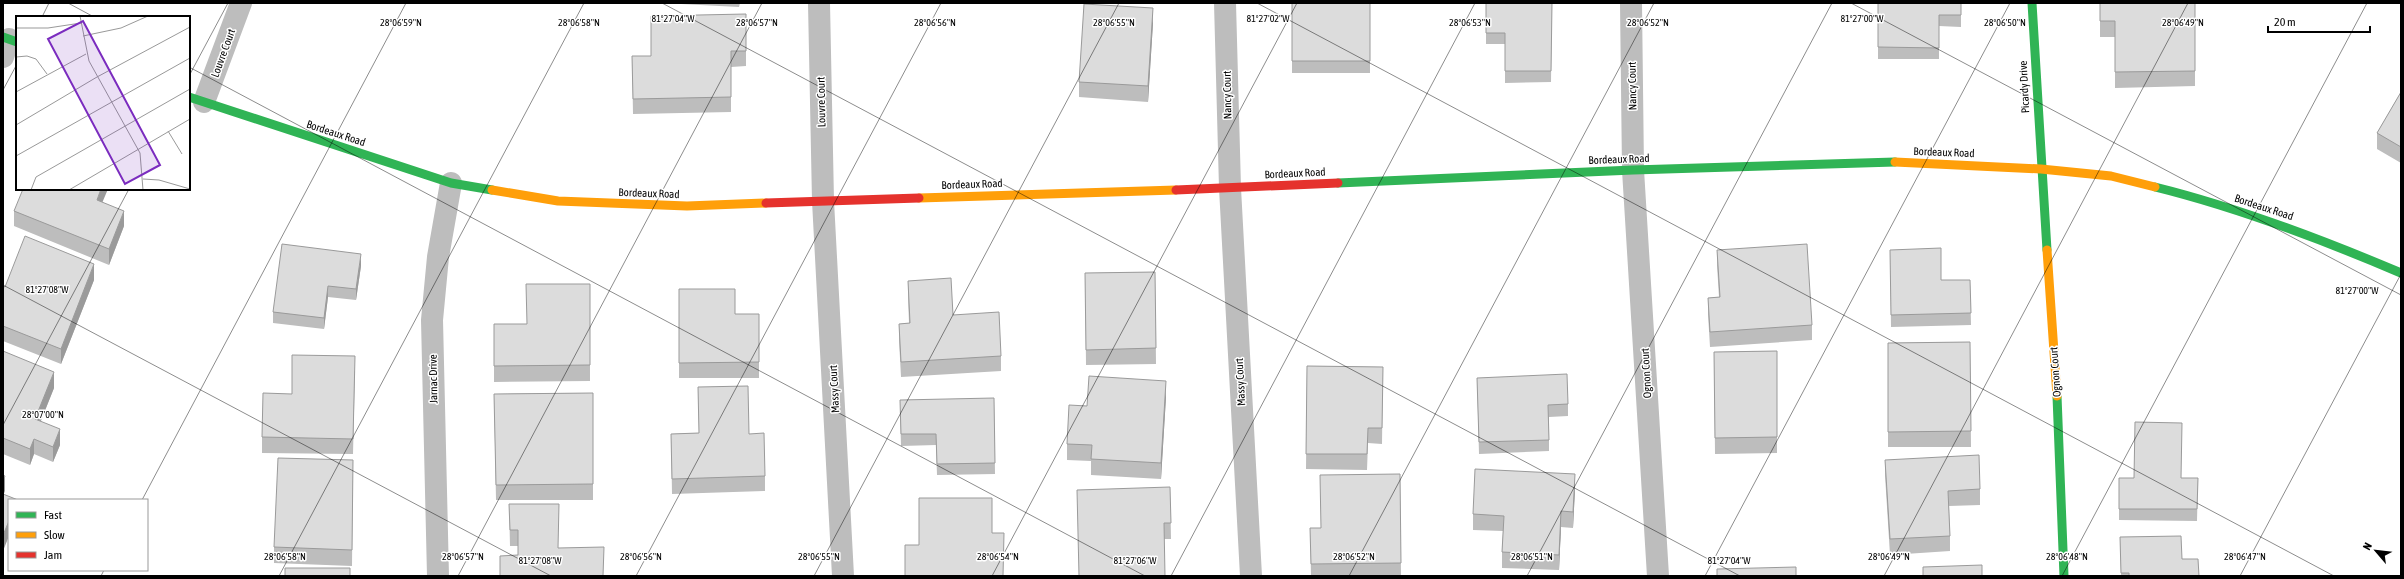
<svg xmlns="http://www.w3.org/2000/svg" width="2404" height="579" viewBox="0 0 2404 579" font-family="'Asap Condensed',sans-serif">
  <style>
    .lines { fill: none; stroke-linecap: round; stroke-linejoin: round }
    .street { stroke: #bdbdbd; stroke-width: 22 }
    .fast { stroke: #30b455; stroke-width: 9 }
    .slow { stroke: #ff9f0a; stroke-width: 9 }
    .jam { stroke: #e5322d; stroke-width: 9 }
    .wall { fill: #bdbdbd }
    .shaded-wall { fill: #9a9a9a }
    .building { fill: #dcdcdc; stroke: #9a9a9a }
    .ticks { fill: none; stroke: #000; stroke-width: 1; stroke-opacity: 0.45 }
    .labels { text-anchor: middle; stroke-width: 3; stroke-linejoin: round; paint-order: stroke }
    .street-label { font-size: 11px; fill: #000; stroke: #fff }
    .inset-road { fill: none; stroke: #999; stroke-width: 1 }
    .view { fill: #7b2cbf; fill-opacity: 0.15; stroke: #7b2cbf; stroke-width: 2 }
    .inset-edge { fill: none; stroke: #000; stroke-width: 2 }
    .ticks-label { font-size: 10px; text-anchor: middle; fill: #000; stroke: #fff; stroke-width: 3; stroke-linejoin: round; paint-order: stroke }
  </style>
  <rect width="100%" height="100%" fill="#fff"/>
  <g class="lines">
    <path class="street" d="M819 3 823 201 843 576
      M1225 3 1230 188 1251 576
      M1631 3 1633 170 1658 576
      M3 57 9 39
      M204 102 241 3
      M438 576 432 320 438 257 451 183"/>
    <path class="fast" d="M2032 3 2047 250
      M3 37 17 42
      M189 97 451 183 492 190
      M1338 183 1633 170 1895 162
      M2155 187C2240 208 2321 239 2401 273
      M2057 396 2064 576"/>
    <path class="slow" d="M1895 162 2041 169 2111 176 2155 187
      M492 190 558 201 687 206 766 203
      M919 198 1176 190
      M2047 250 2057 396"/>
    <path class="jam" d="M1176 190 1338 183
      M766 203 919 198"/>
  </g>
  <path class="wall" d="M681 3H740L739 7 681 4Z
    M1292 3H1370V73H1292Z
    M1486 3H1552L1551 82 1505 83V44H1486Z
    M1878 3H1961V27L1939 26V59H1878Z
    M2100 3H2195V86L2115 88V37H2100Z
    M746 14V66L731 67V112L633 114 632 56H651Z
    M1153 23 1148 102 1079 97V82Z
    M2401 92V163L2377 149V133Z
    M103 202 124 226 109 265 14 226V211Z
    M1717 250 1812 325V340L1710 347 1708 314V298L1719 297 1717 265Z
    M1890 250 1941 280H1970L1971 325 1891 327Z
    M361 266 356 300 328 297 324 329 273 323V312Z
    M1155 272 1156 364 1086 365 1085 273Z
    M94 280 61 364 3 341V286L5 287Z
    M908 281 953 315 1001 356V371L901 377 899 340V324L909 323 908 296Z
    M590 284V381L494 382V324H527Z
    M679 289 735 314H759V378H679Z
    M1970 342 1971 447H1888V343Z
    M3 351 54 388 41 421 60 445 53 462 34 454 30 465 3 454Z
    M1777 351V453L1715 454 1714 352Z
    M1307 366 1383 367 1382 444 1368 443 1367 470 1306 469Z
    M355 371 353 454 262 453V437L292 394Z
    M1477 378 1568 404V416L1549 417V451L1479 454Z
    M698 387 765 476V491L672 494 671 434 699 433Z
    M593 393V500H496L494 394Z
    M1166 397 1161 479 1091 475V461L1067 460V444L1087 406Z
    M994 398 995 474 937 475 936 445 901 446 900 411Z
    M353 460 352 566 274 563V547Z
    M1885 460 1980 489V505L1949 506 1950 536V551L1890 555 1885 475Z
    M1400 474 1401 576H1311L1310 528H1321Z
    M2119 478H2198L2197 521 2119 520Z
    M1170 487 1171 539H1164L1078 576Z
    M1575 489 1573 528 1561 527 1559 570 1502 568V552L1503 531 1473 530V514Z
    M509 504 558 548 603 576 518 555V546H510Z
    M2120 537 2182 559 2199 576H2121Z"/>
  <path class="shaded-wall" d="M1153 8V23L1148 102V86Z
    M101 189H108L97 215V200Z
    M124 211V226L109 265V249Z
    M361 254V266L356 300V289Z
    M94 264V280L61 364V349Z
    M328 286V297L324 329V318Z
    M54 372V388L35 435V419Z
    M1166 381V397L1161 479V463Z
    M60 429V445L53 462V447Z
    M34 439V454L30 465V449Z
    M1575 474V489L1573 528V512Z
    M5 476V491L3 496V481Z
    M1561 511V527L1559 570V555Z
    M9 521V536L3 551V535Z"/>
  <path class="building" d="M1292 3H1370V61H1292Z
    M1486 3H1552L1551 71H1505V33H1486Z
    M1878 3H1961V15H1939V48L1878 47Z
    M2100 3H2195V71L2115 72V21H2100Z
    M1084 4 1153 8 1148 86 1079 82Z
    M746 14V51H731V97L633 99 632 56H651V16Z
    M2401 92V147L2377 133Z
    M23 189H101L97 200 124 211 109 249 14 211Z
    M25 236 94 264 61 349 3 326V286L5 287Z
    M282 244 361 254 356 289 328 286 324 318 273 312Z
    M1807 244 1812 325 1710 332 1708 298 1720 297 1717 250Z
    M1941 248V280H1970L1971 313 1891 315 1890 250Z
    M1155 272 1156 348 1086 350 1085 273Z
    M951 278 953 315 999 312 1001 356 901 362 899 324 910 323 908 281Z
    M526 284H590V365L494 366V324H527Z
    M679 289H735V314H759V362L679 363Z
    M1970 342 1971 431 1888 432V343Z
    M3 351 54 372 35 419 60 429 53 447 34 439 30 449 3 438Z
    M1777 351V437L1715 438 1714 352Z
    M292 355 355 356 353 439 262 437 263 393 292 394Z
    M1307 366 1383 367 1382 428H1368L1367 454H1306Z
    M1567 374 1568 404 1548 405 1549 440 1479 442 1477 378Z
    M1089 376 1166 381 1161 463 1091 459 1092 445 1067 444 1069 405 1087 406Z
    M748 386 749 434 764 433 765 476 672 479 671 434 699 433 698 387Z
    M593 393V484L496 485 494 394Z
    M994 398 995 463 937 464 936 434H901L900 400Z
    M2135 422 2182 423 2181 478H2198L2197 509H2119V478H2134Z
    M1979 455 1980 489 1948 491 1950 536 1890 539 1885 460Z
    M278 458 353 460 352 550 274 547Z
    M1475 469 1575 474 1573 512 1561 511 1559 555 1502 552 1504 516 1473 514Z
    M1400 474 1401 563 1311 564 1310 528H1321L1320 475Z
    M3 475 5 476 3 481Z
    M1170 487 1171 523H1164L1165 576H1079L1077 490Z
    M3 494 18 500H9V521L3 535Z
    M919 498H992V533H1004L1003 576H905V545H919Z
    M509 504H559L558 548 604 547 603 576H500V556L518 555V530H510Z
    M2181 536 2182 559H2198L2199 576H2129V573H2121L2120 537Z
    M1982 565V576H1923V567Z
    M1796 567V576H1717V569Z
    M285 568H350V576H285Z"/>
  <path class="ticks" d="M68 3 94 17M662 3 1740 576M1257 3 2334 576M1851 3 2401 295M42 17 49 3M189 67 1145 576M189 76 228 3M3 90 17 64M3 285 551 576M3 425 129 189M142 500 406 3M101 576 104 570M279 576 584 3M458 576 762 3M636 576 941 3M814 576 1119 3M992 576 1297 3M1171 576 1475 3M1349 576 1654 3M1527 576 1832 3M1705 576 2010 3M1884 576 2188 3M2062 576 2367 3M2240 576 2401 274"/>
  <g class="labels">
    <g class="street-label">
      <text transform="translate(223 53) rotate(-70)" y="4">Louvre Court</text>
      <text transform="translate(1632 86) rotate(-91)" y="4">Nancy Court</text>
      <text transform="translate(2024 87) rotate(-93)" y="4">Picardy Drive</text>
      <text transform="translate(1227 95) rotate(-91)" y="4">Nancy Court</text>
      <text transform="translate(821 102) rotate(-91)" y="4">Louvre Court</text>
      <text transform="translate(336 133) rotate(18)" y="4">Bordeaux Road</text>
      <text transform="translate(1944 152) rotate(2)" y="4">Bordeaux Road</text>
      <text transform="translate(1619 159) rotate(-2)" y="4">Bordeaux Road</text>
      <text transform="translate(1295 173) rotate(-3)" y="4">Bordeaux Road</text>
      <text transform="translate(972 184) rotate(-2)" y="4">Bordeaux Road</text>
      <text transform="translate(649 193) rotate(2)" y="4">Bordeaux Road</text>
      <text transform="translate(2264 207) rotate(18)" y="4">Bordeaux Road</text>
      <text transform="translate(2055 372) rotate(-94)" y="4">Ognon Court</text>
      <text transform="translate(1646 373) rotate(-93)" y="4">Ognon Court</text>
      <text transform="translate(433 379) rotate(-91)" y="4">Jarnac Drive</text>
      <text transform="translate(1240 382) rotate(-93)" y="4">Massy Court</text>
      <text transform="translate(834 389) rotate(-93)" y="4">Massy Court</text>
    </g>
  </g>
  <g transform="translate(16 16)">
    <rect width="174" height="174" fill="#fff"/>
    <path class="inset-road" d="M64 0 73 45 124 137 127 174M0 12H32L65 7M67 20 105 12 132 0M0 41 11 40 20 43 31 58M0 76 70 38M0 109 81 61 174 11M152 115 166 138M0 140 174 42M127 163 143 164 174 173M15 174 20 161 174 73M53 174 174 103"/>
    <path class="view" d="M67 5 144 149 109 168 32 23Z"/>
    <rect width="174" height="174" class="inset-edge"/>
  </g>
  <g class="ticks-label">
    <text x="673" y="22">81°27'04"W</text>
    <text x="1268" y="22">81°27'02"W</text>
    <text x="1862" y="22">81°27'00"W</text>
    <text x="401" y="26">28°06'59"N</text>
    <text x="579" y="26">28°06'58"N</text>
    <text x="757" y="26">28°06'57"N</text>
    <text x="935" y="26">28°06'56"N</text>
    <text x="1114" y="26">28°06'55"N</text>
    <text x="1470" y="26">28°06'53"N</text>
    <text x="1648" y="26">28°06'52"N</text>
    <text x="2005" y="26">28°06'50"N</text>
    <text x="2183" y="26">28°06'49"N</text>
    <text x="47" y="293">81°27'08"W</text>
    <text x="2357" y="294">81°27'00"W</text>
    <text x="43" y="418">28°07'00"N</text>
    <text x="285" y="560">28°06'58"N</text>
    <text x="463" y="560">28°06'57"N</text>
    <text x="641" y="560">28°06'56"N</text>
    <text x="819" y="560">28°06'55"N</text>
    <text x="998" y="560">28°06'54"N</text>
    <text x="1354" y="560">28°06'52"N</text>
    <text x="1532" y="560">28°06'51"N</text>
    <text x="1889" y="560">28°06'49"N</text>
    <text x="2067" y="560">28°06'48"N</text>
    <text x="2245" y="560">28°06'47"N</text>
    <text x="540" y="564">81°27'08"W</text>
    <text x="1135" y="564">81°27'06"W</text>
    <text x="1729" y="564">81°27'04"W</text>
  </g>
  <rect width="2404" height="579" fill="none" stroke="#000000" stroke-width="8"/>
  <rect x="8" y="499" width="140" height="72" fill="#ffffff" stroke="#999999"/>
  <rect x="16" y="512" width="20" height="6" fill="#30b455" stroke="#999999"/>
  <text x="44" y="519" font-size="12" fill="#000000">Fast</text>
  <rect x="16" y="532" width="20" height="6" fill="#ff9f0a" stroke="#999999"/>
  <text x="44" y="539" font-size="12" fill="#000000">Slow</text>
  <rect x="16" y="552" width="20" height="6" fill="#e5322d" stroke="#999999"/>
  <text x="44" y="559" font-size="12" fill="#000000">Jam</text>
  <g transform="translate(2376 551) rotate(298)" stroke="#ffffff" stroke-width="3" paint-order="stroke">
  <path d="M0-3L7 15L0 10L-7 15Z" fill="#000000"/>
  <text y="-6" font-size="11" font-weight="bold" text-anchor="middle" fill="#000000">N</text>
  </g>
  <path d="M2268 26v6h102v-6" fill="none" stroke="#000000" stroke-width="2"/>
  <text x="2274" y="26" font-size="12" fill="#000000" stroke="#ffffff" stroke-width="3" paint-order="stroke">20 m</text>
</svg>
